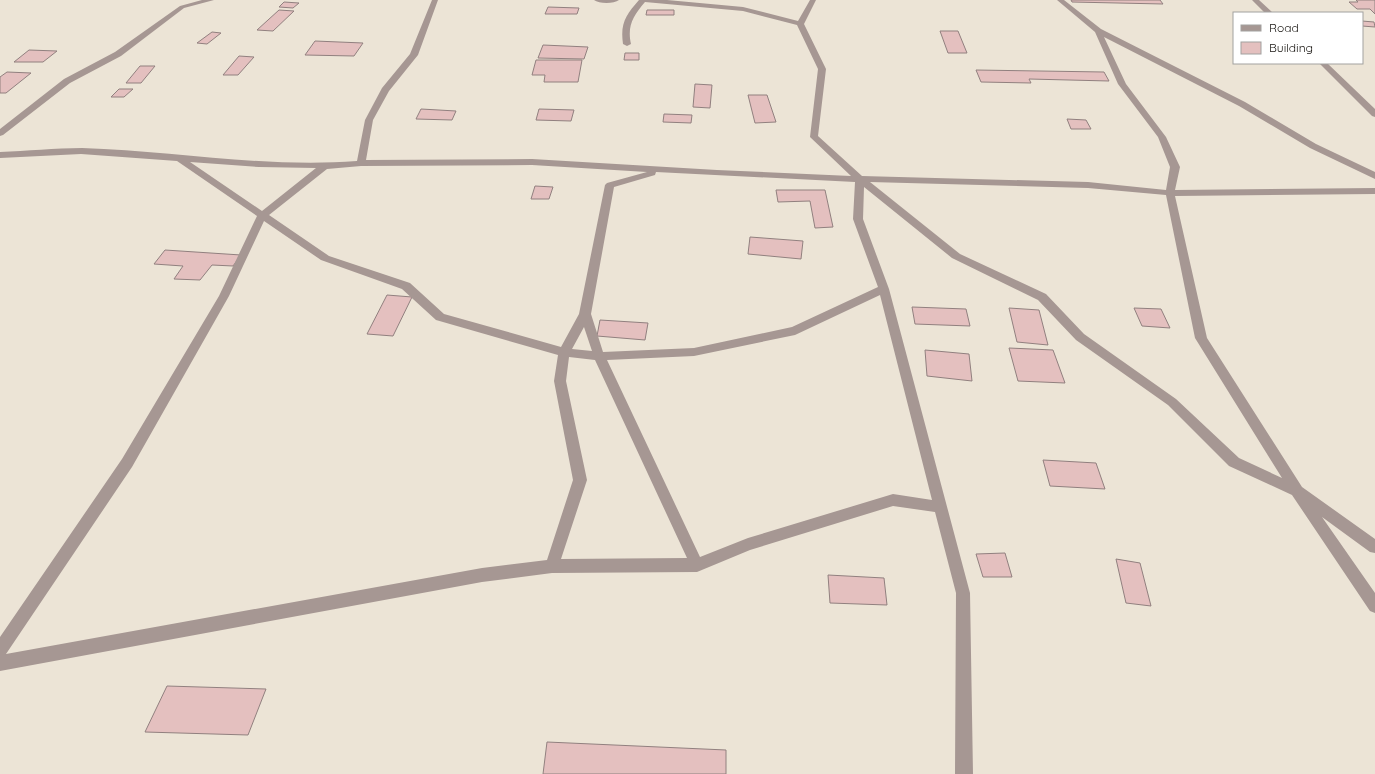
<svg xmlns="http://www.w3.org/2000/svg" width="1375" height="774" viewBox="0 0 1375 774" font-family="Quicksand,sans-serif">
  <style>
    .building { fill: #e4c0bf; stroke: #91807f }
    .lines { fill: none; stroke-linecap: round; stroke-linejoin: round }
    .minor { fill: #a69793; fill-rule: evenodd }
  </style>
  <rect width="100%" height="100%" fill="#ece4d6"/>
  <path class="building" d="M1071 0H1160L1163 4 1072 2Z
    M1356 0H1375V14L1370 9H1357L1349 2H1358Z
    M284 2 299 3 293 8 279 7Z
    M548 7 579 8 577 14H545Z
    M279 10 294 11 273 31 257 30Z
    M647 10H674V15H646Z
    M1362 21 1374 22 1375 27 1362 26Z
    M940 31H958L967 53H948Z
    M212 32 221 33 207 44 197 43Z
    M315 41 363 43 354 56 305 55Z
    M543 45 588 47 584 59 538 58Z
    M29 50 57 51 43 62H14Z
    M625 53H639V60H624Z
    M239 56 254 57 238 75H223Z
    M536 60H582L578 82H544L545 75H532Z
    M140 66H155L141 83H126Z
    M976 70 1104 72 1109 81 1029 79 1031 83 981 82Z
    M7 72 31 73 6 93H0V77Z
    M695 84 712 85 710 108 693 107Z
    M119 89H133L124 97H111Z
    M748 95H767L776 122 755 123Z
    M421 109 456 111 452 120 416 119Z
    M539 109 574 110 571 121 536 120Z
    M664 114 692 115 691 123 663 122Z
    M1067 119 1086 120 1091 129H1071Z
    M535 186 553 187 549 199H531Z
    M776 190H825L833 227 815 228 810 201 778 202Z
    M750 237 803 241 801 259 748 254Z
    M165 250 241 255 233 266 212 265 200 280 174 279 183 266 154 264Z
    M387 295 412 297 393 336 367 334Z
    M912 307 966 309 970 326 915 324Z
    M1009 308 1039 310 1048 345 1017 342Z
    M1134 308 1161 309 1170 328 1142 326Z
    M600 320 648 323 645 340 597 336Z
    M1009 348 1053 350 1065 383 1018 381Z
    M925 350 969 354 972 381 927 376Z
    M1043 460 1096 463 1105 489 1050 486Z
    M1005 553 1012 577H983L976 554Z
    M1116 559 1140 563 1151 606 1126 603Z
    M828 575 884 578 887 605 830 603Z
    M167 686 266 689 248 735 145 732Z
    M547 742 726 750V774H543Z"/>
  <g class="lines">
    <path class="minor" d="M202 0H214L184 8 121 56 70 83 3 135 0 136V129L64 79 115 52 180 6Z
      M432 0H438L418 55 389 91 373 120 366 160 532 159 717 170 851 176 810 137 818 69 797 25 743 11 645 2C633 16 627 26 631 44L627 46 623 44C620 23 626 15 639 0H667L743 7 798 21 810 0H816L804 24 826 69 818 136 862 176 1088 182 1166 190 1170 167 1158 137 1118 84 1095 32 1057 0H1064L1101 29 1245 102 1316 144 1375 172V179L1310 148 1239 106 1104 37 1126 84 1166 137 1180 167 1175 190 1375 188V194L1175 196 1207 338 1302 487 1375 539V553L1370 552 1322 517 1375 593V613L1370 611 1292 495 1229 466 1168 405 1076 340 1038 300 952 258 864 187 863 219 889 289 970 593 973 774H955L956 593 935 512 893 506 750 550 697 572 552 573 482 582 0 671V637L122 459 219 296 257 216 177 161 81 154 0 158V152C27 151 55 148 82 148 174 151 265 168 357 161L365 120 382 88 410 54ZM190 162 259 167 316 168 262 211ZM532 165 647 172 607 183 605 185 579 314 561 347 444 314 410 283 329 256 269 215 327 169 361 166ZM656 172 855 182 853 219 878 287 792 327 694 348 603 352 591 314 614 187 655 175ZM870 182 1088 188 1166 195 1195 338 1282 478 1239 458 1176 399 1084 334 1046 294 960 254ZM264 221 321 260 402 289 436 320 558 355 554 381 573 480 547 560 482 568 6 654 132 467 229 296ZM880 295 932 500 893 494 748 538 700 557 607 360 694 356 795 335ZM584 327 592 351 572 349ZM569 357 595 360 687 558 561 559 587 480 566 381Z
      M594 0H619C614 4 599 4 594 0Z
      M1252 0H1259L1273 13H1265Z
      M1319 63H1327L1375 109V117L1372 116Z"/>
  </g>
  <rect x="1233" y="12" width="130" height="52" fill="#ffffff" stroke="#a2a19f"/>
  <rect x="1241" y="25" width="20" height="6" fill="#a69793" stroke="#a2a19f"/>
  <text x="1269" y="32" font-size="12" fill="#16130f">Road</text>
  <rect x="1241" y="42" width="20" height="12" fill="#e4c0bf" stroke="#a2a19f"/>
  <text x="1269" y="52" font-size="12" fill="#16130f">Building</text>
</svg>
